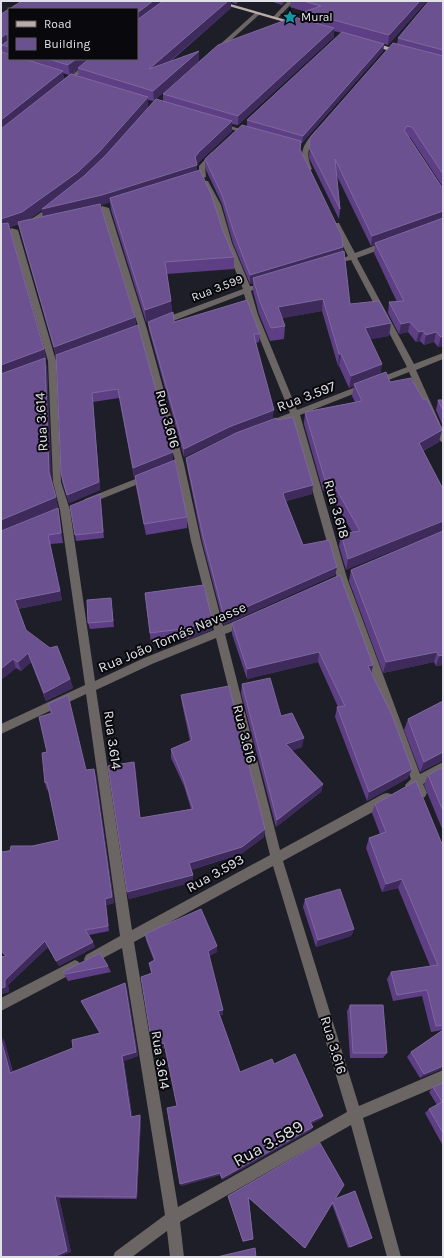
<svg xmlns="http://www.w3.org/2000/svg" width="444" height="1258" viewBox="0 0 444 1258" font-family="Karla,sans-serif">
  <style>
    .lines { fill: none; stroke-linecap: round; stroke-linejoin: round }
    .minor { fill: #6b6563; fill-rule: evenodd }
    .major { fill: #baada8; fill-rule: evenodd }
    .wall { fill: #5e3f85; fill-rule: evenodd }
    .shaded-wall { fill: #3e2b5c }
    .building { fill: #6c5190; stroke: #7e679e }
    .labels { text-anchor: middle; stroke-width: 4; stroke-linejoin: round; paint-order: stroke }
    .far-poi-label { font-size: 12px; fill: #e1e1e8; stroke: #08080d; text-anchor: start }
    .far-street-label { font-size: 12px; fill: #e1e1e8; stroke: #08080d }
    .street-label { font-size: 14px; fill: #e1e1e8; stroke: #08080d }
    .near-street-label { font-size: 17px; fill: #e1e1e8; stroke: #08080d }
  </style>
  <rect width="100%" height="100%" fill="#1d1e28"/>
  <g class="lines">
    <path class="minor" d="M288 1H294L277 19H273V17Z
      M256 12 261 13 219 51H215V49Z
      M9 45V50L1 55V50Z
      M92 59H99L67 84H63V82Z
      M217 123H221L253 133 250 135 217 125Z
      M316 130 321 131C310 146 304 150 312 169L309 171 306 169C298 150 304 144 316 130Z
      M212 152 217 153 205 166 206 177 196 181H192V179L199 176V166Z
      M204 181H208L221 205 232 243 250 286H255L256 288 251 291 258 315 297 410 407 367 351 260 346 261 342 259 348 256 332 225 333 223H339L355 253 384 242H390V246L357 258 414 364 443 353V359L416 370 443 430V443L439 440 409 372 300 415 347 578 420 774 443 762V773L423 784 427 793 425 797 421 798 417 797 414 789 411 790 407 789 405 785 411 779 337 578 292 418 272 426 268 423 269 421 290 413 250 315 244 294 165 324H159L158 322 159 320 243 289 224 243 213 205 203 182Z
      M52 205 58 206 30 228H24V224Z
      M102 206 109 208 147 329 184 464 201 541 223 626 244 618 248 619 249 622 248 625 225 634 280 850 383 794 387 793 391 794 393 798 391 802 283 861 359 1106 443 1070V1084L363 1118 401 1257H387L351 1125 180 1222 184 1257H170L167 1231 132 1257H113L115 1252 165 1215 122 948 90 965 86 963 84 959 86 955 120 936 86 694 1 734V724L85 685 60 510 53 482 48 361 10 230 11 228 18 230 56 361 61 482 70 510 95 681 144 658 214 630 191 541 176 464 139 329 101 208ZM216 638 270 855 132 930 96 690 152 664ZM273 866 347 1112 178 1207 134 942Z
      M148 474 151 475 152 477 151 479 91 503 88 504 83 501 85 499Z
      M75 960 79 962 81 966 79 970 1 1011V998Z"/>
    <path class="major" d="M211 1H220L300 24 295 25Z
      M371 42 403 51 404 52 401 54 369 45V43Z"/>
  </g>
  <path class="wall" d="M22 1H239L236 4 231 2V8L170 62 199 51V61L156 99 163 101V94L304 19V12H306L290 7 291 1H427L388 45 384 44 383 51 302 143H301L300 150 343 247V252L350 304 389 336 370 339 382 364 380 374 390 382 439 442 423 451 346 570 339 546 341 534 352 532 328 490 323 491 304 424 305 412 355 402 352 396 354 386 349 388 339 366H338L322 311 282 318 285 326 284 339 270 341 259 314 253 291V283L250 284 233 243 222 204 205 168V159L247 126V120L342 33 334 31V37L238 125 232 124V131L199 162 197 165V171L234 257V269L167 274 171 301 172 312 146 322 111 210 110 202 100 205 135 317 136 326 173 460 187 517V528L146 535 136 487 135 476 134 477 119 398 93 402 100 490 69 503 62 482 61 473 56 356 20 231 19 224 9 227 44 349 46 359 45 360 47 368 51 480 58 507 1 530V52L3 53 2 48 1 49 9 9V59H137ZM78 69 79 76 72 74ZM63 73 69 75 64 79ZM148 100 154 101 105 156 148 107ZM42 210 43 216 28 220Z
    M270 1H286L282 5Z
    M443 1V187L410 137H409L441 186 443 187V346L438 347 434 342 424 345 420 341 416 342 408 332 399 334 388 313 389 302H397L374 253 375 245 371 246 336 174 340 209 339 219 309 158 310 138 397 44 398 38Z
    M148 322H174L260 334 259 342 256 343 273 418 228 436 184 457 149 330Z
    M438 400H443V426L436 410Z
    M277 420 312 494 286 501 303 545 337 567 335 575 224 625 202 541 187 467 186 458Z
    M100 494 104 538 76 541 75 535Z
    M58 508 63 543 50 544 62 600 18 609 26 630 70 679 73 688 46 701 31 662 21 671 16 668 1 680V531Z
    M443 531V665L436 666 434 662 383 673 349 581 351 570Z
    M145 593 212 619V630L189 639 151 644Z
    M111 598 114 627 90 629 88 623Z
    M232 623 373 665 371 672 408 778 367 801 335 717 337 707H338L318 662 247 679 232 634Z
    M242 684 281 716 302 747 291 751 323 784 321 792 276 827 241 693Z
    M181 695 264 837 241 854 191 870 193 875V882L129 899 127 892 134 762 140 818 191 809 184 786 171 758V749L190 741 182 704Z
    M443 701V761H442L420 772 404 730 408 719Z
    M48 704 86 770 96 776 114 903 106 905 109 931 89 935 95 947 59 966 48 947 8 985 9 992 1 994V957L5 956 1 952V852L59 840 48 790H47L45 783 47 752 51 714Z
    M443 767V831L424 785 428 775Z
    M375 804 443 845V1069H442L420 1078 407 1057 411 1052 443 1030 431 1032 422 996 393 1001 387 979 391 972 430 966 398 888 382 892 366 848 369 838 380 834 372 813Z
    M305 899 354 929 351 936 316 947 303 907Z
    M145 934 217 946V952L209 956 223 1010V1015H220L240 1072 274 1064 323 1116 321 1119 311 1124 313 1127 311 1130 222 1180 220 1175 181 1186 177 1106 165 1048 158 1050 155 1037H151L150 1032 151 973 149 963 154 961 146 940Z
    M108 966 111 972 68 981 63 972Z
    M125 983 127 989 138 1056 124 1061 132 1116 141 1118 137 1199 59 1198 71 1252 58 1257H1L4 1040 13 1072 73 1048 100 1033 81 1001Z
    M350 1005 387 1053 383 1058H350L347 1011Z
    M443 1083V1146L425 1113 429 1109 437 1105 429 1092 433 1087Z
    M228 1196 335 1199 372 1238 348 1248 332 1204 305 1248H304L249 1198 253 1239 243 1242Z"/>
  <path class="shaded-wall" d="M153 1H166L137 23V13Z
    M228 1H231V8L149 79V69Z
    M283 1H286L282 5Z
    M420 1H427L388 45 389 35Z
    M334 28V37L238 125V116Z
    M6 34 8 44 2 45V48L1 49V38Z
    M384 44 383 51 302 143 303 136Z
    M199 51V61L154 101 153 91Z
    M76 59H90L70 75 68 65Z
    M63 71 64 81 1 132V120Z
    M148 97V107L101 161 195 157 199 152 232 121V131L199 162 197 165V175L110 198V202L103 205 43 219 42 210 24 223 1 230V219Z
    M443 211V218L375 243V245L371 246 372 236Z
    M343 247 342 256 253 278V283L250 284V275Z
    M323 299 322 311 278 319V307Z
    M171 301 172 312 146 322 145 310Z
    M135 317 136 326 56 356 54 347Z
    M410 322 408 332 399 334 401 324Z
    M391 323 389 336 363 341 365 328Z
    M423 331 420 341 416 342 419 332Z
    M436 332 434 342 424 345 426 335Z
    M443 336V346L438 347 441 337Z
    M44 349 46 359 45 360 47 368 52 482 1 376V365Z
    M339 354H341L339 366H338Z
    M382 364 380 376 354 384V386L349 388 351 376Z
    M92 393 93 402 100 490 69 503 67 495Z
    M274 410 273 418 228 436 184 457V449L229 427Z
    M442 430 439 442 416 454 419 443Z
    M173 452V461L134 477 133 468Z
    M330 478 328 490 323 491 325 480Z
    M313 485 312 494 283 502V493Z
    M100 494 101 501 104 538 103 532Z
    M56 497 58 507 1 530V520Z
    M58 508 60 518 63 543 61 533Z
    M443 521V531L346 570 348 559Z
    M50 544 62 600 18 609 15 600Z
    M337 567 335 575 224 625V617Z
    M212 619V630L189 639V628Z
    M319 652 318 662 247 679V669Z
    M437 652 434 662 383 673 386 662Z
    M28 653 31 662 21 671 18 662Z
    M443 655V665L436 666 439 656Z
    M13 659 16 668 1 680V669Z
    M373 665 371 675 368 666Z
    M70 679 73 688 46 701 44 693Z
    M304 738 302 747 285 753 286 744Z
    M443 752V759L442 761 420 772 424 762Z
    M134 762 136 771 141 826 140 818Z
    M94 769 96 776 114 903 106 905 109 931 108 926 105 899Z
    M412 769 408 778 367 801 369 792Z
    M323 784 321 792 276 827 277 820Z
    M265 829 264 837 241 854 190 870 189 863Z
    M193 875V882L129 899 127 892Z
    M402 879 398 888 382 892 386 884Z
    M354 929 351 936 316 947 318 940Z
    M45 941 48 947 8 985 9 992 1 994V988L5 980Z
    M93 942 95 947 59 966 56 961Z
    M217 946V952L208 957V951Z
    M125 983 127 989 138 1056 124 1061 133 1120 131 1117 122 1056Z
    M223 1010V1015L218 1016V1011Z
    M1 1036 4 1040 14 1078 10 1073 1 1039Z
    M164 1043 165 1048 158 1050 157 1046Z
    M443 1066 442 1069 420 1078 424 1074Z
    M140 1115 141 1118 137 1199 136 1197Z
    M323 1116 321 1119 308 1125 310 1122Z
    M313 1127 311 1130 222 1180V1178Z
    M220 1173V1175L181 1186 180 1184Z
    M55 1196 59 1198 71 1252 58 1257H53Z"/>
  <path class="building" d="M22 1H153L137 13V9H9Z
    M163 1H228L149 69 199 51 153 91 78 68 89 59H137V20Z
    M303 1H420L389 35 304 12 321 6Z
    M429 1H443V50L398 38Z
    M9 9V47L2 45 9 40V35L6 34 1 38V14Z
    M294 17 334 28 238 116 163 94 218 45Z
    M342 32 384 44 303 136 247 120Z
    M393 43 443 56V174L412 127 407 126 404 130 441 186 443 187V211L372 236 335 159 340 209 309 147 310 138 314 133Z
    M1 52 9 54V59H24L63 71 1 120Z
    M48 59H76L68 65Z
    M71 74 148 97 100 151 78 172 22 212 1 219V129Z
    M156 99 232 121 199 152 195 157 197 165 102 195 42 209 84 176 106 155Z
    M242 125 301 141 300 149 342 236 343 247 250 275 234 233 222 195 205 159Z
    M200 170 211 194 223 231 234 257 165 262 171 301 145 310 110 198Z
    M100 204 135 317 54 347 18 222Z
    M443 218V336L441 337 436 332 426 335 423 331 419 332 410 322 401 324 389 302 404 301 375 243Z
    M8 223 44 349 1 365V224Z
    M344 251 350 304 379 301 391 323 365 328 382 364 351 376 341 354H339L323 299 278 307 285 326 271 328 260 302 253 278Z
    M247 300 260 334H254L255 340 274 410 229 427 184 449 148 322 173 312 174 322Z
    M138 325 173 452 133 468 118 389 92 393 99 482 67 495 61 473 56 355Z
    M45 358 49 472 56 497 1 520V374Z
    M386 372 390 382 411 378 423 399H427L442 430 419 443 443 489V521L348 559 341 534 360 531 330 478 325 480 305 412 362 401 354 384Z
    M438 400H443V411Z
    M293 417 313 485 283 493 284 497 303 545 329 540 337 567 224 617 202 532 186 458 236 433 276 418 277 420Z
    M175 460 187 517 144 524 135 476Z
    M100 494 103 532 75 535 70 506Z
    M58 508 61 533 48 535 60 591 15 600 26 630 50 648 57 646 70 679 44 693 28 653 18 662 13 659 1 669V531Z
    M443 531V655L439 656 437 652 386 662 351 570Z
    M340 575 373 665 368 666 392 715 412 769 369 792 337 707 345 706 319 652 247 669 232 623Z
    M204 585 212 619 189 628 150 633 145 593Z
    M111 598 113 621 88 623 87 600Z
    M270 678 281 716 292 713 304 738 286 744 323 784 277 820 242 684Z
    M229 686 265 829 242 847 189 863 193 875 127 892 108 766 134 762 140 818 193 809 183 778 171 749 192 740 181 695Z
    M68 695 86 770 94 769 112 897 105 899 108 926 85 930 93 942 56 961 45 941 5 980V987L1 988V957L6 956 1 950V852L10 851 11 846H33L59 840 47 782 45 783 42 753 47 752 39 717 52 713 48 704Z
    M443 701V752L424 762 408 719Z
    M443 767V811L428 775Z
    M416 781 442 844 443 845V1025L436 1026 427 990 397 995 391 972 438 965 402 879 386 884 369 838 386 832 375 804Z
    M340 889 354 929 318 940 305 899Z
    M201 909 217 946 208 951 223 1010 218 1011 240 1072 272 1059 274 1064 295 1054 323 1116 310 1122 313 1127 222 1178 220 1173 180 1184 167 1108 177 1106 164 1043 157 1046 154 1032H150L141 977 152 973 149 963 155 960 145 934Z
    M100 953 108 966 65 974 63 972Z
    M125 983 136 1052 122 1056 131 1117 140 1115 136 1197 55 1196 67 1251 53 1257H1V1039L10 1073 73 1048 72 1040 100 1033 81 1001Z
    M350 1005H383L387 1053H353Z
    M443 1030V1066L424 1074 411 1052Z
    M443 1083V1133L429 1109 442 1102 433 1087Z
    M320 1143 344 1185 335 1199 355 1191 372 1238 350 1247 333 1202 305 1248 248 1197 253 1239 243 1241 228 1196Z
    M255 1248 256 1257H217Z"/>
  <defs>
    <symbol id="sight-bare" viewBox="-9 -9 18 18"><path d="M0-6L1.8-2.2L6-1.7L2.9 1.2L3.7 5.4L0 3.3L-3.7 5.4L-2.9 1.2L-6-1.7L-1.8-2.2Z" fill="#0f9aa8" stroke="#08080d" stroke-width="2.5" paint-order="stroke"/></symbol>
  </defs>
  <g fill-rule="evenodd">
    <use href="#sight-bare" x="280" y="7" width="20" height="20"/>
  </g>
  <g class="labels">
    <g class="far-poi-label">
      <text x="301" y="21">Mural</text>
    </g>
    <g class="far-street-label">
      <text transform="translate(217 288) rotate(-21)" y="4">Rua 3.599</text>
    </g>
    <g class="street-label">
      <text transform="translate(306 396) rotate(-21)" y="5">Rua 3.597</text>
      <text transform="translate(168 419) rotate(75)" y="5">Rua 3.616</text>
      <text transform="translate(41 422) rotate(-93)" y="5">Rua 3.614</text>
      <text transform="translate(337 509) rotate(74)" y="5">Rua 3.618</text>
      <text transform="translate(172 637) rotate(-23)" y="5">Rua João Tomás Navasse</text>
      <text transform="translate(245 734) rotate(76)" y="5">Rua 3.616</text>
      <text transform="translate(113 740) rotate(82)" y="5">Rua 3.614</text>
      <text transform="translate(215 873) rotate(-29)" y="5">Rua 3.593</text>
      <text transform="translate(334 1045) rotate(73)" y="5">Rua 3.616</text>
      <text transform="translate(161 1060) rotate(81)" y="5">Rua 3.614</text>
    </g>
    <g class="near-street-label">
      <text transform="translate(268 1143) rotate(-29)" y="6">Rua 3.589</text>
    </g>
  </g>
  <rect width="444" height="1258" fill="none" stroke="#e1e1e8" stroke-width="4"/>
  <rect x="8" y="8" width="130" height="52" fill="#08080d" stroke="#5f5f65"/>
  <rect x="16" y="21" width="20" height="6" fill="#baada8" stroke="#5f5f65"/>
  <text x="44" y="28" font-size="12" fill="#e1e1e8">Road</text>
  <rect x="16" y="38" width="20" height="12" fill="#6c5190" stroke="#5f5f65"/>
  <text x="44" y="48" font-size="12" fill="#e1e1e8">Building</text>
</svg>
